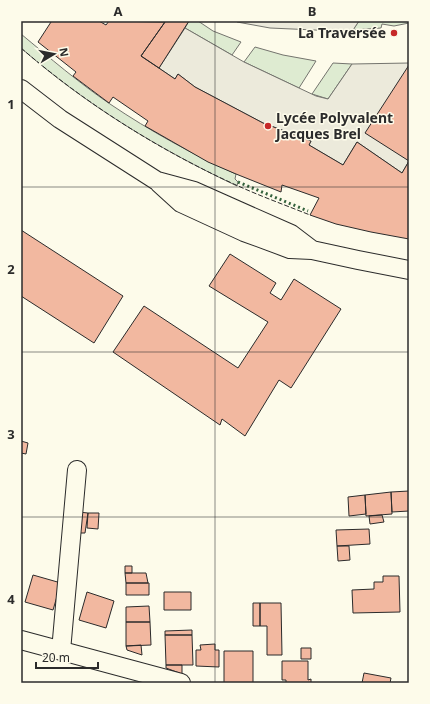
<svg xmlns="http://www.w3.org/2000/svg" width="430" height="704" viewBox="0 0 430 704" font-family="'Noto Sans',sans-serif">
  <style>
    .green { fill: #deebd1; stroke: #74746e }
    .parking { fill: #eceadb; stroke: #74746e }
    .building { fill: #f2b8a0; stroke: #2b2b2b }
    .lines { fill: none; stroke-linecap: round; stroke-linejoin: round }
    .street-casing { stroke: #2b2b2b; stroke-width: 20 }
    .street { stroke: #fdfbea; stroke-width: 18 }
    .hedge { stroke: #34623c; stroke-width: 3; stroke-dasharray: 2 3; stroke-linecap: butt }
    .fence { stroke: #2b2b2b; stroke-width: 1; stroke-dasharray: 5 2; stroke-linecap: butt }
    .grid { fill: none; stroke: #2b2b2b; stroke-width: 1; stroke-opacity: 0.55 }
    .poi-dot { fill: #c62828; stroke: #fdfbea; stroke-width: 1.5 }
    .labels { text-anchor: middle; stroke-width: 3; stroke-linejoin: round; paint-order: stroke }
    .poi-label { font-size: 14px; font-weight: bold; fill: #2b2b2b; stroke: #fdfbea; text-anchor: end }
    .neatline { fill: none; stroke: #2b2b2b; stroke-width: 1.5 }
    .grid-label { font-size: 13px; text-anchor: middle; font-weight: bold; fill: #2b2b2b }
  </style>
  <rect width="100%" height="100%" fill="#fdfbea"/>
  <path class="green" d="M189 21H198L213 31 241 42 232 55 185 28Z
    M359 21H409V23L394 26 382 24 381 28 353 30Z
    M21 34C50 58 79 83 110 104 150 131 192 154 236 174L235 179 238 182 237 186C159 149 86 105 21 48Z
    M255 47 283 55 316 61 299 88 244 62Z
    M333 63 352 64 328 99 312 94Z"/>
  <path class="parking" d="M238 21H359L353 30 337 31 270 28 237 22Z
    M185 28 244 62 299 88 316 96 328 99 352 64 409 63V161L402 173 357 142 343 165 309 145 311 141 263 123 195 87 178 74 175 79 159 68Z"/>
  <path class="building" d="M49 21H99L106 25 109 21 165 22 141 56 175 79 178 74 195 87 263 123 311 141 309 145 343 165 357 142 402 173 409 161V239L371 232 336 224 310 215 319 198 282 185 281 192 236 174 208 162 145 126 148 121 113 97 109 103 73 76 76 72 38 42 51 22Z
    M163 21H189L159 68 141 56 165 22Z
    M409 65V161L365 133Z
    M21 230 123 296 94 343 21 296Z
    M230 254 276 283 270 293 281 300 294 279 341 309 291 388 279 380 245 436 222 419 220 425 113 352 144 306 238 368 268 322 209 286Z
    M21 441 28 443 26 454 21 453Z
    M409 491V511L392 512 391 492Z
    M391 492 392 514 366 516 365 495Z
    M365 495 366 514 349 516 348 497Z
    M78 512 88 513 85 533H77Z
    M88 513H99L98 529 87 528Z
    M382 515 384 522 370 524 369 516Z
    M369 529 370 544 337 546 336 530Z
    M337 546H349L350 560 338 561Z
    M125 566H132V573H125Z
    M125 573H146L148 583H126Z
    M33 575 61 583 53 610 25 602Z
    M383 576H399L400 612 353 613 352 590 374 589V582H383Z
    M126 583H149V595H126Z
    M87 592 114 601 106 628 79 620Z
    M164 592H191V610H164Z
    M253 603H260V626H253Z
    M260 603H281L282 655H267V626H260Z
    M149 606 150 622H126V607Z
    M126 622H150L151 645 126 646Z
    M192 630V635H165V631Z
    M165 635H192L193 665H166Z
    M215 644V650H219V667L196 666V650H201L200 645Z
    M141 645 142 655 127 650 126 646Z
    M301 648H311V659H301Z
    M224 651H253V683H224Z
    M282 661H308V680L311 679V683H286V680H282Z
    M166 665H182V674L166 668Z
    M364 673 391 678 390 683H362Z"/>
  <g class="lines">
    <defs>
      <path id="street" d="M21 89 60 119 157 181 194 191 291 234 312 250
        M159 183 181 203 244 232 290 249 312 250 358 260 409 270
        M21 640 181 683
        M61 651 77 470"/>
    </defs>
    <use href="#street" class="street-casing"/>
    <use href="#street" class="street"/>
    <path class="hedge" d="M238 182 308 211"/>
    <path class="fence" d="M21 48C86 104 159 150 236 185 260 196 285 205 310 215"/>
  </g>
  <path class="grid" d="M215 21V683M21 187H409M21 352H409M21 517H409"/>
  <g class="poi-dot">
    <circle cx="394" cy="33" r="4"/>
    <circle cx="268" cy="126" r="4"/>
  </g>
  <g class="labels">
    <g class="poi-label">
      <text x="386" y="38">La Traversée</text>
      <text x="276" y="123" text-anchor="start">Lycée Polyvalent<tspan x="276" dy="16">Jacques Brel</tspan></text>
    </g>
  </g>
  <rect width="430" height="704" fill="none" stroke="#fdfbea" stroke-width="44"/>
  <g transform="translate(54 54) rotate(80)" stroke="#fdfbea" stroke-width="3" paint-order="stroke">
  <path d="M0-3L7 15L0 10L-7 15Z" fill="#2b2b2b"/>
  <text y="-6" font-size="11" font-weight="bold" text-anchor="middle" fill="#2b2b2b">N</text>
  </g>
  <path d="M36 662v6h62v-6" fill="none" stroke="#2b2b2b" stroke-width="2"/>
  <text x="42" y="662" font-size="12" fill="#2b2b2b" stroke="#fdfbea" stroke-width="3" paint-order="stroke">20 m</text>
  <rect x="22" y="22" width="386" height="660" class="neatline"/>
  <g class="grid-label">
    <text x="118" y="16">A</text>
    <text x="312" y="16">B</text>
    <text x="11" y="109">1</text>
    <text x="11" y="274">2</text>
    <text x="11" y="439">3</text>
    <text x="11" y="604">4</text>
  </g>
</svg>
